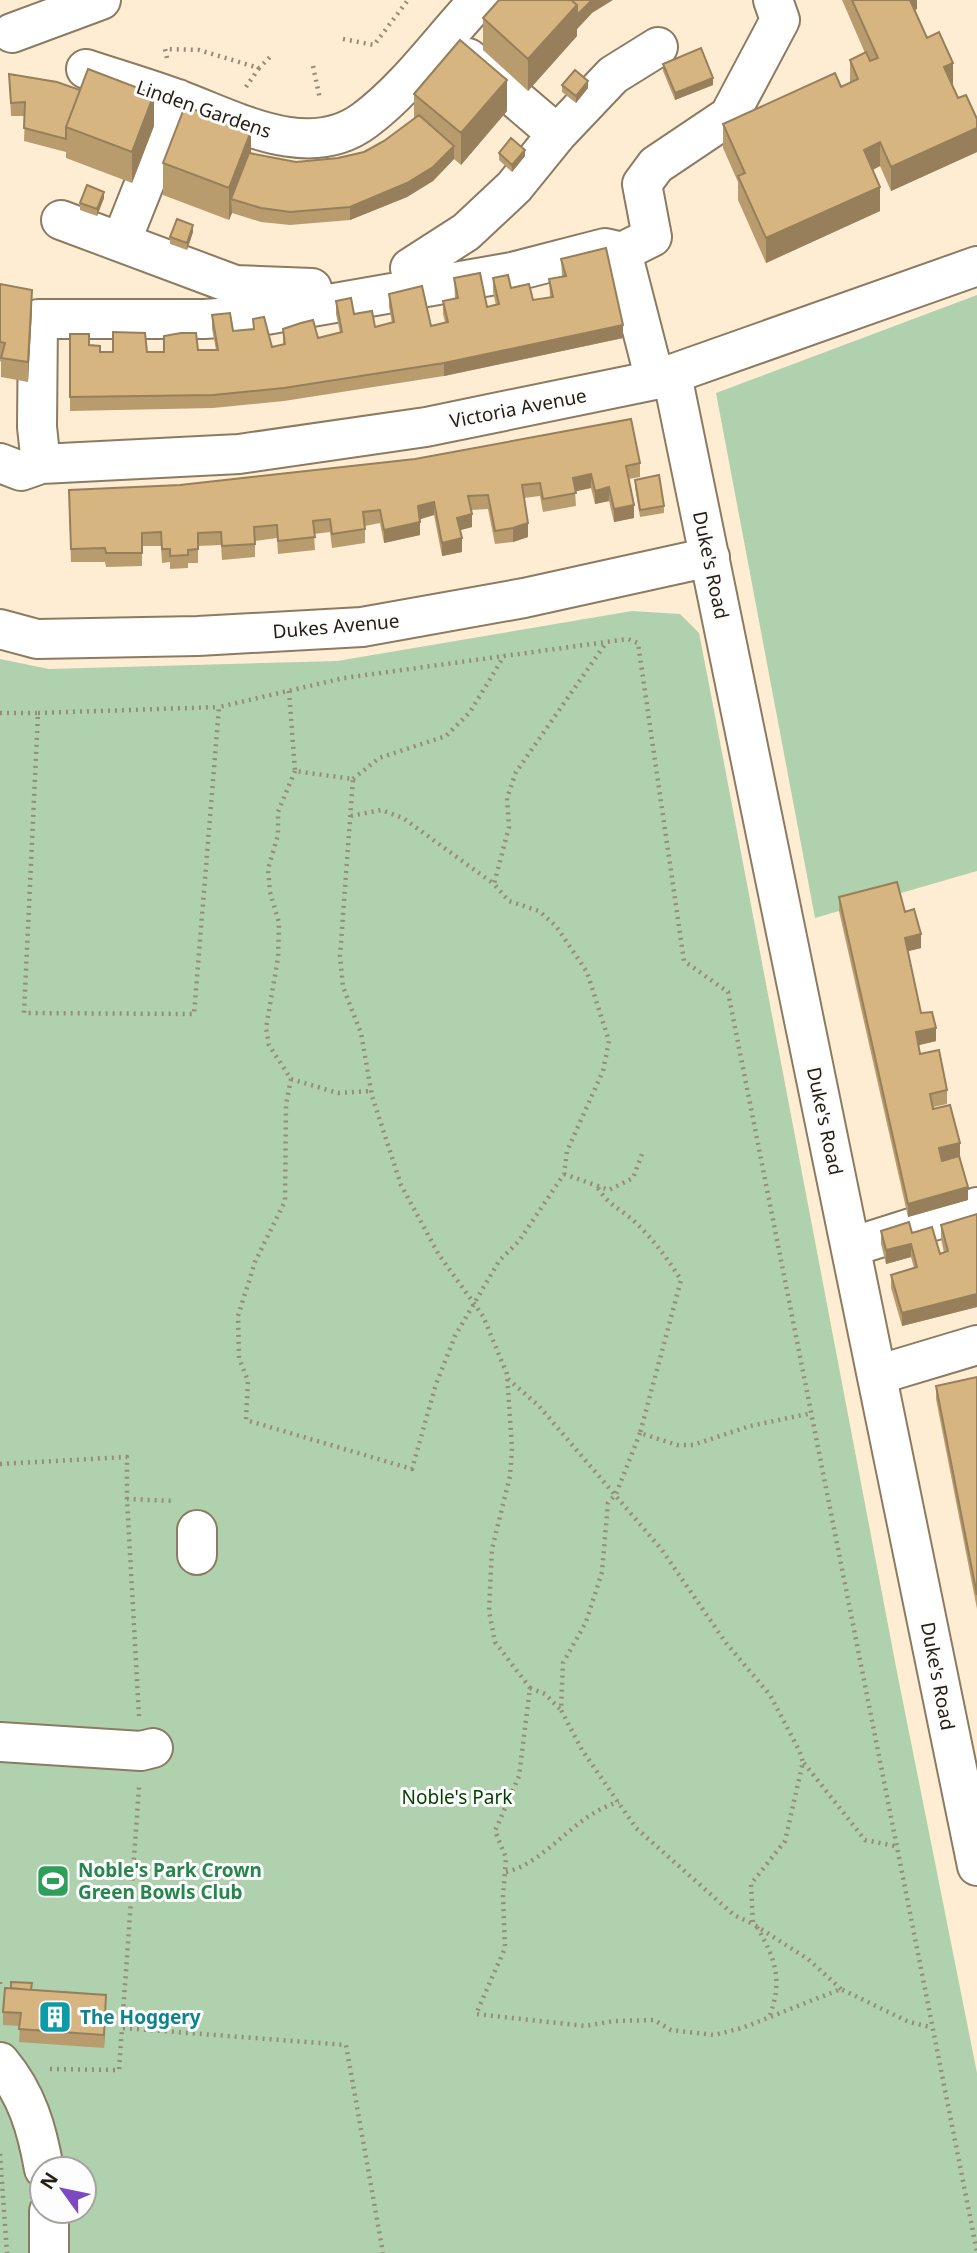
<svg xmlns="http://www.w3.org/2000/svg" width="977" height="2253" viewBox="0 0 977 2253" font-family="'Noto Sans',sans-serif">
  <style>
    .green { fill: #b0d1ad; fill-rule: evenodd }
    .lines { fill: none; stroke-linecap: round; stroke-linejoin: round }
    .minor-casing { stroke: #8b7b63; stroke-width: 42 }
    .path { stroke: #978b79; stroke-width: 4.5; stroke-dasharray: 2 5; stroke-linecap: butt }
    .minor { stroke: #fff; stroke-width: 38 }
    .wall { fill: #b99c6e }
    .shaded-wall { fill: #967f5a }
    .building { fill: #d7b580; stroke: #967f5a; stroke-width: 2 }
    .labels { text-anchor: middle; stroke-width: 6; stroke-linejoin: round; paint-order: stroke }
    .street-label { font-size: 19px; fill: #241e14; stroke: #fdfdfd }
    .park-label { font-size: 19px; fill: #003f00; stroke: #fdfdfd }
    .leisure-label { font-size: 19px; font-weight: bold; fill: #27864d; stroke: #fdfdfd; text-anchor: start }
    .culture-label { font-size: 19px; font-weight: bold; fill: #0d838f; stroke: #fdfdfd; text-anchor: start }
  </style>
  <rect width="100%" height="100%" fill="#ffedd3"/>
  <path class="green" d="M977 295V871L815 918 716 393Z
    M632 611 680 614 699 633 708 679 897 1672 977 2073V2253H0V659L49 669 337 661ZM42 2169H84V2211H42Z"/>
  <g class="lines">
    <defs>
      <path id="minor" d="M12 33 101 0
        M468 58 557 134
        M86 69C116 79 147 88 177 99 235 120 308 163 365 120 408 88 442 39 479 0
        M61 220 235 285 312 288
        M121 242 178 99
        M622 252 655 380
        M410 268 466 232 514 187 557 134 613 75 658 47
        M672 375 977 1866
        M0 463 21 471 41 464 239 454 426 427 655 380 977 266
        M41 464 37 427 38 319H204L266 315 512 272 605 248 622 252 652 237 642 184 656 165 729 116 780 20 773 0
        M0 629 37 639 198 636 362 627 524 598 710 557
        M851 1247 977 1207
        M877 1375 977 1345
        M197 1555V1530
        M0 1742 141 1751 153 1748
        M0 2062C27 2094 37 2129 44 2169
        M49 2253V2211"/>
    </defs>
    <use href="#minor" class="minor-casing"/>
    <path class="path" d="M343 39 374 45 408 0
      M167 58 165 49 199 50 259 68 273 54
      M313 66 320 99
      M246 87 259 68
      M289 691 295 771 353 779 340 956 343 987 361 1033 372 1096 401 1185 439 1255 483 1316 507 1374 512 1448 510 1476 492 1549 489 1611 495 1642 530 1688 519 1776 495 1831 506 1858 503 1897 505 1948 476 2014 585 2026 614 2021 654 2020 671 2030 714 2035 742 2028 841 1989 909 2022 930 2027
      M0 713H38L24 1013 194 1014 219 707 344 678 628 639 638 643 684 961 728 992 977 2252
      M38 713 219 707
      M295 771 278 812V835L268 869 270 892 279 923 278 958 266 1028 269 1045 291 1079 338 1093 371 1091
      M353 779 379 758 446 736 470 712 504 656
      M351 816 381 810 403 818 494 884 509 827 507 798 516 772 606 643
      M291 1079 286 1104 285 1201 255 1262 238 1316 239 1358 248 1381 246 1420 412 1469 436 1384 455 1336 499 1261 519 1241 564 1174 567 1151 603 1071 609 1041 587 972 556 926 539 911 509 901 494 884
      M564 1174 609 1190 633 1178 642 1154
      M598 1188C610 1207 620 1208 635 1222 653 1239 668 1259 681 1280L640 1433 677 1445H693L750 1426 812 1413
      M508 1379 539 1406 662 1550 726 1643 770 1695 799 1750 803 1762 785 1841 751 1884 753 1924 808 1959 841 1989
      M640 1433 616 1494 608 1503 602 1572 586 1622 563 1663 561 1710 582 1750 636 1828 734 1915 753 1924
      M0 1464 127 1457V1499
      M530 1688 545 1694 561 1710
      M139 1716 127 1499 174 1501
      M804 1763 865 1840 895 1846
      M506 1872C548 1862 574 1814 619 1802
      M757 1927C776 1960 783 1980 769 2018
      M0 1984V1981
      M123 2028 346 2045 383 2253
      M50 2069 119 2070 139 1787
      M0 2154 7 2253"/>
    <use href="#minor" class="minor"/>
  </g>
  <path class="wall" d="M842 0H917V9L914 10 927 38 958 98 977 119V152L891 191 880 166 873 170 880 211 766 263 738 200V182L723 148V124L850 83V60L865 53Z
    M592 13 577 29V36L528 91 483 50V18Z
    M663 64 713 85 675 100 663 71Z
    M9 74 154 126 132 183 66 158V152L24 141 25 116H11Z
    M562 85 588 88 576 103 562 92Z
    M414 94 507 111 461 165 454 159 433 181 407 197 350 220 290 225 261 222 232 213 229 220 163 195V163L251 154 296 162 338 158 364 152 384 141 414 119Z
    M499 153 525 156 512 172 499 160Z
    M104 198 97 216 80 210V203Z
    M193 232 187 250 170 244V237Z
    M561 259 623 338 444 376 284 401 213 408 70 411V334L100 352H164L216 350 212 329V315L233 331 253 329V319L272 347 283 344V329L318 338 340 333 336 314V301L354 314 375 327 392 323 389 307V294L431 326 445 322 443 314V301L455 298 454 278 487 307 496 305 493 292V278L533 300 550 297 549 279 562 276Z
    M0 284 32 310 28 382 1 377V362L0 361Z
    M640 463V477L629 479 634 518 614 522 609 501 595 504 591 488 575 491 576 506 543 512 540 496 524 498 528 537 513 542 495 544 488 509 471 510 472 527 460 530 462 552 442 556 434 515 419 519 420 535 384 543 380 523 365 526V543L332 548 330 532 314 534 315 550 278 554 277 538 255 541V557L222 560 221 545 198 546V563H188V568L170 569V562L162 563 161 546H142V566L106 567 105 562H71L69 503Z
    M635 480 664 506V513L640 517 635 487Z
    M839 897 905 912 921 948 908 951 921 1013 936 1041 918 1045 920 1054 947 1090V1104L933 1107 960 1156 968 1200 908 1217 839 911Z
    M977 1214V1307L902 1326 891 1288V1275L914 1268 911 1257 886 1264 881 1244V1231L912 1233 940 1254 944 1253 941 1238V1225Z
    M977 1377V1609L936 1399V1386Z
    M32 1990 106 2008 104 2048 19 2042 20 2026 3 2025V2012Z"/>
  <path class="shaded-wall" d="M592 0H613L592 13 577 29V36L528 91V59L577 5Z
    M905 0H917V9L905 14Z
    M953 63V87L944 67Z
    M713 78V85L675 100V93Z
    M507 80V111L461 165V133Z
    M588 81V88L576 103V96Z
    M154 94V126L132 183V152Z
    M977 128V152L891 191V167Z
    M251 131V162L231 199 232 213 229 220V188Z
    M880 142V166L864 174V150Z
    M454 146V159L433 181 407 197 350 220V207Z
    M525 150V156L512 172V165Z
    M880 187V211L766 263V238Z
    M104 192V198L97 216V209Z
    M193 225V232L187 250V243Z
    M32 290V310L28 382V362Z
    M623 325V338L444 376V363Z
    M591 474V488L573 492V478Z
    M609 487V501L595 504V491Z
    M434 502V515L418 520V506Z
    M634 505V518L614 522V509Z
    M472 514V527L457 531V518Z
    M420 522V535L384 543V530Z
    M528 523V537L513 542V528Z
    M462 538V552L442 556V543Z
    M921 934V948L905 952V938Z
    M936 1028V1041L916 1046V1032Z
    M960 1143V1156L939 1161V1148Z
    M968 1187V1200L908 1217V1204Z
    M911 1244V1257L886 1264V1250Z
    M977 1294V1307L902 1326V1313Z
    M106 1995V2008L104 2048V2035Z"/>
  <path class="building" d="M499 0H571L577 5 528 59 483 18Z
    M571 0H592L577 15V5Z
    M852 0H910L927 38 939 32 953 63 944 67 958 98 966 95 977 119V128L891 167 880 142 864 150 880 187 766 238 738 176 745 173 723 124 835 73 841 87 858 79 850 60 866 52 870 61 878 58Z
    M460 40 507 80 461 133 414 94Z
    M701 48 713 78 675 93 663 64Z
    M88 69 154 94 132 152 66 127Z
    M575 70 588 81 576 96 562 85Z
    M9 74 57 82 80 90 66 127V139L24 128 25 102 11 103Z
    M185 106 251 131 229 188 163 163Z
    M419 115 454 146 433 167 407 183 350 207 290 212 261 208 231 199 249 153 296 162 338 158 364 152 384 141Z
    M511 138 525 150 512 165 499 153Z
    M87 185 104 192 97 209 80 203Z
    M177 219 193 225 187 243 170 237Z
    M606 248 623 325 444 363 284 388 213 395 70 397V334H89V345L100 346V352H113V332L145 333 147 352H164V336L181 333H196L198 350H218L212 315 230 313 233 331 254 329 253 319 264 317 272 347 285 344 283 329 301 323 313 320 318 338 342 332 336 301 351 298 354 314 372 311 375 327 394 322 389 294 422 286 431 326 448 322 443 301 458 298 454 278 480 273 487 307 499 304 493 278 508 275 511 288 529 284 533 300 553 297 549 279 566 276 561 259Z
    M0 284 32 290 28 362 1 358 5 343 0 342Z
    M631 419 640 463 626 466 634 505 614 509 609 487 595 491 591 474 573 478 576 493 543 499 540 483 522 485 528 523 513 528 495 531 488 495 468 496 472 514 457 518 462 538 442 543 434 502 418 506 420 522 384 530 380 510 363 512 365 529 332 534 330 519 313 521 315 537 278 541 277 525 254 527 255 544 222 546 221 532 198 533V549L188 550V555L170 556V549H162L161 532 142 533V553H106L105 548 71 549 69 490 180 485 415 459Z
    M659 475 664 506 640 510 635 480Z
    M897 882 905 912 914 909 921 934 905 938 921 1013 932 1012 936 1028 916 1032 920 1054 939 1050 947 1090 930 1094 933 1109 950 1105 960 1143 939 1148 942 1161 959 1156 968 1187 908 1204 839 897Z
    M977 1214V1294L902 1313 891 1275 917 1267 911 1244 886 1250 881 1231 909 1222 912 1233 932 1227 940 1254 948 1251 941 1225Z
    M977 1377V1595L936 1386Z
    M11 1982 32 1983 31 1990 11 1988Z
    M5 1988 106 1995 104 2035 19 2029 21 2013 3 2012Z"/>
  <defs>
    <symbol id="stadium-square" viewBox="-11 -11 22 22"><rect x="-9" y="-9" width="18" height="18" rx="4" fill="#2e9e5b" stroke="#fdfdfd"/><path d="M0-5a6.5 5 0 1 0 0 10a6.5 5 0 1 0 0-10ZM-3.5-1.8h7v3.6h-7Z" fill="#fff"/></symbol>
    <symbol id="building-square" viewBox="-11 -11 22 22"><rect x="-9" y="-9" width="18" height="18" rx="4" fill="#0f9aa8" stroke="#fdfdfd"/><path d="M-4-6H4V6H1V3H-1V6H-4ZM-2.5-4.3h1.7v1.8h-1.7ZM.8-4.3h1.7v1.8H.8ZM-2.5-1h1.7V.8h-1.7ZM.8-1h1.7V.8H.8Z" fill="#fff"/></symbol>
  </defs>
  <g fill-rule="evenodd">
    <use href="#stadium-square" x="34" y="1862" width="38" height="38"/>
    <use href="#building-square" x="36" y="1998" width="38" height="38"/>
  </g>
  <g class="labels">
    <g class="street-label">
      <text transform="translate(204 109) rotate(19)" y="7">Linden Gardens</text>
      <text transform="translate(518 408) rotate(-11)" y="7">Victoria Avenue</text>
      <text transform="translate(711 565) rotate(78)" y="7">Duke's Road</text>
      <text transform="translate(336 626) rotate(-5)" y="7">Dukes Avenue</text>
      <text transform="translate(825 1121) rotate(78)" y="7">Duke's Road</text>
      <text transform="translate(938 1676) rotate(79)" y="7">Duke's Road</text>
    </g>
    <g class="park-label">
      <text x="457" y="1804">Noble's Park</text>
    </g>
    <g class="leisure-label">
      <text x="78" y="1877">Noble's Park Crown<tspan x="78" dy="22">Green Bowls Club</tspan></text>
    </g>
    <g class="culture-label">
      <text x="80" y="2024">The Hoggery</text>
    </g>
  </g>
  <g transform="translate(63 2190) rotate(303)"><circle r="33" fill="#fdfdfd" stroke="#a6a4a0" stroke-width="2"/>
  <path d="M0-5L12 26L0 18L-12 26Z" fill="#7d49c1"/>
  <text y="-10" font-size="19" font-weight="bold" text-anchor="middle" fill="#241e14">N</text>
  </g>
</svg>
